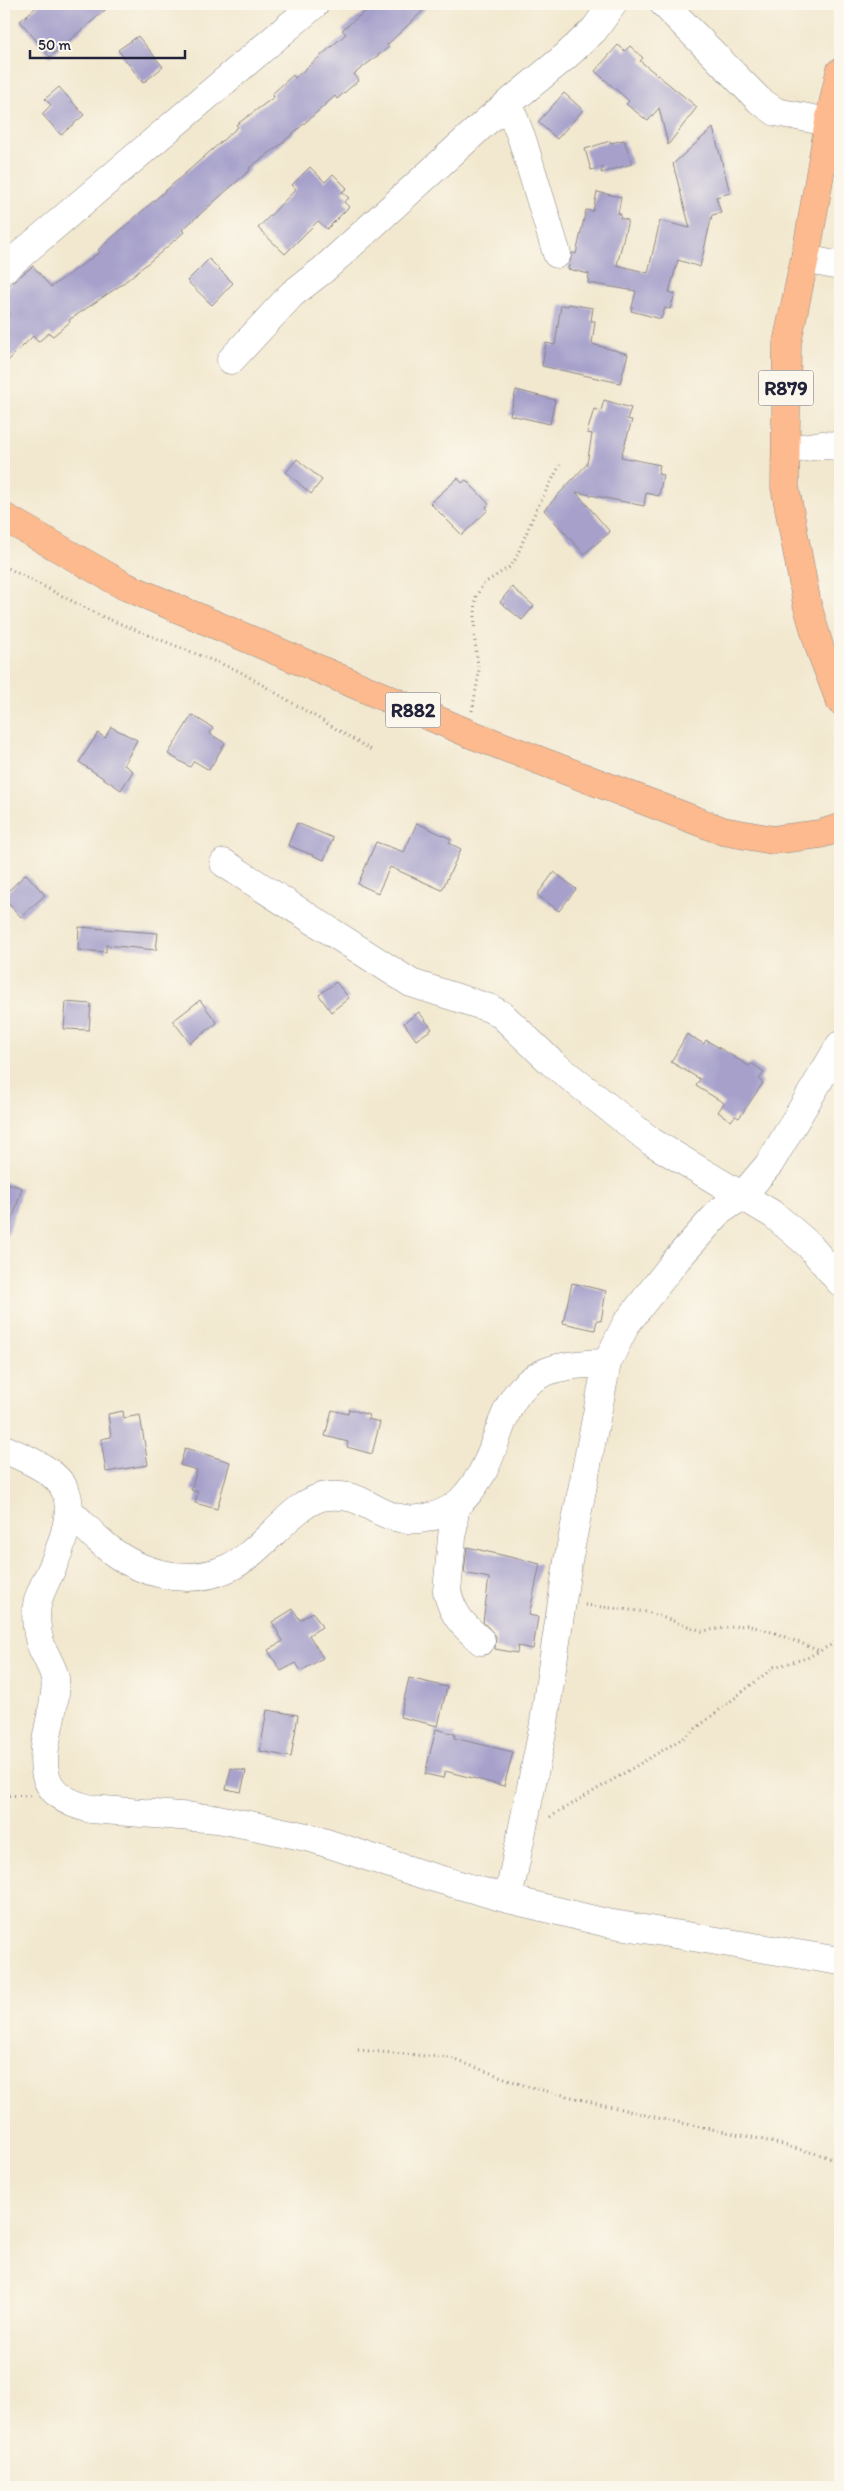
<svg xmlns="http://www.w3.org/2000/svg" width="844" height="2491" viewBox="0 0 844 2491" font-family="Itim,sans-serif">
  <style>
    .building { fill: #a6a0cb }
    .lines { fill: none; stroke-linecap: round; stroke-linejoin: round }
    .minor-casing { stroke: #8a8585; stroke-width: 29 }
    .major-casing { stroke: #8a8585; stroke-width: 29 }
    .path { stroke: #8a8585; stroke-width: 3; stroke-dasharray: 1 4; stroke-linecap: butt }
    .minor { stroke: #fff; stroke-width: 28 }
    .major { stroke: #fcba8e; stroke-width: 28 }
    .labels { text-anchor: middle; stroke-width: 5; stroke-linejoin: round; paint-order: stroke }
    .shield { fill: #fbf7ec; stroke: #636270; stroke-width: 1 }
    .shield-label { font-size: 20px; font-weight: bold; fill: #22223b }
  </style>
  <rect width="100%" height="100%" fill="#fbf7ec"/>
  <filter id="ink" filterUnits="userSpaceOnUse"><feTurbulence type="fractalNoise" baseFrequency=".02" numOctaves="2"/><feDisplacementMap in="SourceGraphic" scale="10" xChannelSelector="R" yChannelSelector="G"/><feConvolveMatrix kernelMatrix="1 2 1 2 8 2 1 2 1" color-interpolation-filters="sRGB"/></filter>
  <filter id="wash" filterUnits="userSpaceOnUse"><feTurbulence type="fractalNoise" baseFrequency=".0096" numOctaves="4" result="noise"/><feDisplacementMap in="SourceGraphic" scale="20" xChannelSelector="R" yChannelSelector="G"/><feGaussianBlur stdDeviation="1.12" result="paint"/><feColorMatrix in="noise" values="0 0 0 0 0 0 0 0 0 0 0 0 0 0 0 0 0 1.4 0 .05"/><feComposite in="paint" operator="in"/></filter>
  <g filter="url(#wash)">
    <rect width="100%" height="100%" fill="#f2e8cf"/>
    <g id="blocks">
      <path class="building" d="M40 4H112L50 57 20 21Z
        M374 4H430L387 45 389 47 354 74 359 80 337 99 335 96 279 146 249 168 250 170 182 230 184 232 160 253 121 285 69 320 70 322 53 336 49 333 38 342 33 336 4 365V321L10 314 4 305V289L33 266 51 287 100 252 98 250 238 127 236 125 274 97 272 94 293 75 295 78 346 34 342 30Z
        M138 36 163 67 143 83 118 50Z
        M618 45 625 51 630 46 643 58 640 61 697 107 668 145 659 108 648 121 626 104 629 101 595 71Z
        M59 87 84 115 61 135 42 114 51 105 45 99Z
        M564 93 583 110 557 139 538 122Z
        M713 128 730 193 716 197 721 213 712 215 700 267 678 260 669 292 675 294 670 309 665 308 661 319 631 311 636 291 588 283 589 274 568 269 572 253 576 254 586 210 593 211 597 192 621 197 618 214H621L620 218 628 220 617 265 648 273 660 221 690 228 673 164Z
        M624 140 632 164 601 173 603 166 591 170 585 149 610 141 611 143Z
        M310 167 325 182 333 174 347 188 342 192 349 198 344 202 349 207 327 229 318 221 285 254 258 228 296 189 292 185Z
        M209 259 233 283 212 305 187 281Z
        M568 304 593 308 591 321H595L592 344 628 354 620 383 542 366 546 343 555 345 561 305 568 306Z
        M516 390 555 400 550 424 510 415Z
        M604 400 631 408 627 419 632 420 621 457 660 465 658 474 663 475 659 496 646 493 644 506 576 492 610 532 584 554 544 510 587 464 592 434 587 433 594 409 601 411Z
        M297 459 322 480 311 494 286 472Z
        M458 478 462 483 466 480 489 504 486 507 488 510 462 535 430 503Z
        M512 587 534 606 522 620 500 602Z
        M192 715 213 728 210 734 225 743 209 770 194 761 190 767 168 754Z
        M111 727 137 740 124 765 133 771 121 790 79 762 98 733 105 738Z
        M297 823 333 838 324 860 288 845Z
        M417 823 451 839 449 843 461 849 442 890 390 867 378 893 358 884 376 842 404 852Z
        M554 872 576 889 559 911 537 895Z
        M26 874 45 895 21 917 4 899V895Z
        M79 927 158 933 156 950 106 945V952L78 950Z
        M336 982 349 998 331 1012 319 995Z
        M200 1000 217 1023 190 1043 173 1021Z
        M66 1002 91 1004 89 1030 64 1029Z
        M419 1012 432 1029 416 1040 404 1023Z
        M687 1034 704 1044 706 1040 749 1066 751 1063 764 1072 759 1080 763 1083 739 1118 735 1116 731 1121 718 1112 724 1103 696 1086 700 1079 671 1062Z
        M4 1182 22 1188 8 1234H4Z
        M572 1283 606 1291 601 1321 597 1320 595 1330 563 1323Z
        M349 1409 369 1415 368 1419 380 1422 372 1454 347 1447 348 1442 325 1436 332 1410 348 1414Z
        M123 1411 124 1418 140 1415 148 1465 106 1472 101 1439 111 1437 108 1414Z
        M185 1448 230 1462 217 1509 195 1503 198 1492 191 1490 197 1470 180 1465Z
        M467 1547 540 1564 529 1615 538 1617 533 1649 518 1646 517 1653 495 1649 496 1636 483 1622 489 1578 464 1573Z
        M293 1609 300 1620 313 1612 322 1627 309 1635 323 1658 301 1671 296 1663 281 1671 268 1650 283 1641 272 1622Z
        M409 1678 447 1687 438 1726 400 1717Z
        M267 1710 298 1715 291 1757 260 1751Z
        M436 1729 455 1734 454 1738 513 1752 504 1786 445 1771 443 1778 425 1774Z
        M231 1768 246 1771 241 1792 226 1789Z"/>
    </g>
  </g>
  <g filter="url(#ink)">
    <use href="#blocks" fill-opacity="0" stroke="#8a8585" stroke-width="1"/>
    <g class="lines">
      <defs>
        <path id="minor" d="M664 4 759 100 776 112 829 122
          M508 103 522 139 557 254
          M805 259 840 266
          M4 269 315 4
          M231 360 292 294 323 270 488 120 566 56 594 30 613 4
          M786 450 822 445 840 446
          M224 863 411 983 489 1008 502 1015 551 1062 652 1142 774 1215 809 1245 840 1282
          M4 1449C74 1478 82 1494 53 1566 48 1578 39 1592 37 1605 35 1619 37 1637 43 1650 47 1659 53 1668 55 1678 57 1689 54 1700 52 1711 42 1760 31 1795 91 1809L218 1819 264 1828 311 1838 421 1874 508 1899 607 1923 840 1961
          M455 1506 447 1591C453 1616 463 1625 481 1641
          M69 1511C80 1520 88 1531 99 1540 132 1572 185 1588 228 1568 246 1560 261 1544 275 1531 288 1518 309 1497 328 1496 362 1493 368 1510 395 1517 415 1523 440 1517 456 1505 468 1496 474 1485 482 1473 495 1450 499 1422 513 1400 533 1366 571 1364 607 1363
          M508 1899 543 1729 568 1561 607 1363 626 1324 677 1259 720 1211 742 1196 770 1163 840 1045"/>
        <path id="major" d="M840 72 829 122 808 243 787 343 785 487 807 604 820 649 840 701
          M4 517 125 586 468 733 723 831 773 840 820 834 840 828"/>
      </defs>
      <use href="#minor" class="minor-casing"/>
      <use href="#major" class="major-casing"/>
      <path class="path" d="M4 566 101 616 239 671 373 751
        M472 711 479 673 474 634 476 597 483 584 511 566 516 558 536 510 560 465
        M585 1605 647 1612 702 1631 747 1625 775 1633 820 1651
        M4 1795 30 1796
        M550 1817 685 1737 774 1667 807 1658 840 1640
        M358 2050 450 2058 526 2086 658 2118 760 2139 840 2160"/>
      <use href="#minor" class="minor"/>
      <use href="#major" class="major"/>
    </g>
  </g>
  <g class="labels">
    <g class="shield">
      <rect x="758.5" y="370.5" width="55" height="35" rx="4"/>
      <rect x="385.5" y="692.5" width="55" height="35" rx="4"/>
    </g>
    <g class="shield-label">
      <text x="786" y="395">R879</text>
      <text x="413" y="717">R882</text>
    </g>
  </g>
  <rect width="844" height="2491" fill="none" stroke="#fbf7ec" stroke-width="20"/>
  <path d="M30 50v8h155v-8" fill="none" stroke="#22223b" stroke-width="2.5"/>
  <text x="38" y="50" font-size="15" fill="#22223b" stroke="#fbf7ec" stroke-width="4" paint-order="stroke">50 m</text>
</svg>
